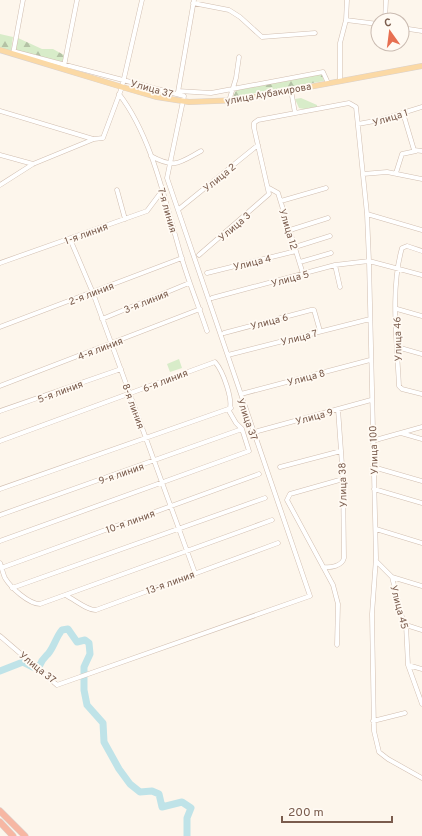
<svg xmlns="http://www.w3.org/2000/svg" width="422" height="836" viewBox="0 0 422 836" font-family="Overpass,sans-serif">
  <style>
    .grass { fill: #d8ecc9 }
    .forest { fill: url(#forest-firs) }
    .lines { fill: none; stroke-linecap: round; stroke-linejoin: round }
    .river { stroke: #bfe3e8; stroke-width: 7 }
    .minor-casing { stroke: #d1beb0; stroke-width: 5 }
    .major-casing { stroke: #dad1cd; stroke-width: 6 }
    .highway-casing { stroke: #dad1cd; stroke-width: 7 }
    .minor { stroke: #fff; stroke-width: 4 }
    .major { stroke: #fbd9a5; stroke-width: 5 }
    .highway { stroke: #f7b7a3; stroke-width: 6 }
    .labels { text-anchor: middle; stroke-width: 3.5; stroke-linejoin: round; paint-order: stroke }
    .street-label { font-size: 10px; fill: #7a5c4d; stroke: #fffaf3 }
  </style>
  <defs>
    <pattern id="forest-firs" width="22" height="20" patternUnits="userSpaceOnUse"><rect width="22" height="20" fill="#d8ecc9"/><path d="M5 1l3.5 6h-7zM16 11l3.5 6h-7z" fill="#b4c2a5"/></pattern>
  </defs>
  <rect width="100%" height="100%" fill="#fdf6ec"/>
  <path class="grass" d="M301 98 317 105V107L304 109 299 108 295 99Z
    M179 359 182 368 170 372 167 364Z"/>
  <path class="forest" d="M0 34 13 37 11 51 0 48Z
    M18 38 42 49H53L64 55 62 64 15 52Z
    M322 74 324 81 233 97 236 90Z"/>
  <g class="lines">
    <path class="river" d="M0 671 23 662 33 667 40 665C42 659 44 658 48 654 54 647 56 637 62 630L68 629 77 642 85 640 89 643 90 654 84 667V690L87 705 103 723 104 742 119 769 130 784 140 792 152 791 159 794 162 807 182 802 191 808 187 818V836"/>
    <defs>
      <path id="minor" d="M347 0 346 20 378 24
        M193 3 229 10 240 17 262 37 315 33
        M385 20 386 0
        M402 28 422 31
        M13 54 23 0
        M64 66 77 0
        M340 80V43L346 20
        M291 90 295 113
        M178 91 211 93 323 72 328 83
        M178 92 194 0
        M119 94C153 138 166 206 182 259 189 283 199 307 207 331
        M229 101 236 78 239 57
        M0 111 93 139
        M403 113 414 150 422 151
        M358 124 380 120 422 107
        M0 155 33 164
        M151 156C175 169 179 163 201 151
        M396 173 402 154 416 151
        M363 174 387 172 422 179
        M0 185 33 164 94 139 103 138 122 87 142 0
        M269 188 278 193 303 274
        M117 190 125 219
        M281 201 326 188
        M179 209 258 145
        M367 214 422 230
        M290 230 328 218
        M70 239 93 293 195 573
        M295 247 330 236
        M422 251 407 246 402 248C390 289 397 343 399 386L402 389 422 394
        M199 255 269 194 254 128V123L258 120 349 103 356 107 367 214 369 261 376 558 372 614 374 731 379 752 388 759 422 778
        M300 262 331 253
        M0 263 147 211 162 191
        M335 265 340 287
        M207 273 296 251
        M212 298 335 265 369 261 422 275
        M397 309 422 316
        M102 319 189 283
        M0 327 182 258
        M224 333 311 310H314L320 331
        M397 347 422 354
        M228 355 370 319
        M0 386 200 309
        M241 394 370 360
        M0 411 121 369
        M258 431 371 400
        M401 433 422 439
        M0 441 215 362C223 371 234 401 229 411L236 423 242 429 249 451 0 541
        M372 441 422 427
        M280 467 341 451
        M373 467 422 481
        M0 489 231 408
        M374 489 422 503
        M0 515 242 429
        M376 529 422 543
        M376 561 392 577 403 621 406 625 408 665 422 704
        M0 563C2 568 3 574 5 578 11 588 29 604 40 604L272 520
        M323 567C331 568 342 566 344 558L343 479 338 409
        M1 568 259 474
        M392 577 422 586
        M12 588 265 498
        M65 595C74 599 88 611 96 610L278 543
        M406 625 422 630
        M0 636 57 685 310 596 167 178 184 96 16 52
        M337 645 338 604 333 585 287 500 290 494 343 479
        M408 665 422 669
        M373 721 405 713"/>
      <path id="major" d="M0 50 122 87 157 97 189 102 239 100 422 66"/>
      <path id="highway" d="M0 811 25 836
        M0 822 13 836"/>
    </defs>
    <use href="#minor" class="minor-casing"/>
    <use href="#major" class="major-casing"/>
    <use href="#highway" class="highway-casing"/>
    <use href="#minor" class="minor"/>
    <use href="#major" class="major"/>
    <use href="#highway" class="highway"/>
  </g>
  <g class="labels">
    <g class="street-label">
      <text transform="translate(152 88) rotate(15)" y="4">Улица 37</text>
      <text transform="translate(268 93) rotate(-10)" y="4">улица Аубакирова</text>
      <text transform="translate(390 117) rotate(-17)" y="4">Улица 1</text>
      <text transform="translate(219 177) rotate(-39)" y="4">Улица 2</text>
      <text transform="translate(168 210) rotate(74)" y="4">7-я линия</text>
      <text transform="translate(234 226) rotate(-41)" y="4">Улица 3</text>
      <text transform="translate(289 229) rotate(73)" y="4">Улица 12</text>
      <text transform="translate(86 233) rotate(-20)" y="4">1-я линия</text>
      <text transform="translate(252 262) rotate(-14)" y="4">Улица 4</text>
      <text transform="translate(290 278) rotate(-15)" y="4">Улица 5</text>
      <text transform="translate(91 293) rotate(-21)" y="4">2-я линия</text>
      <text transform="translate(146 301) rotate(-22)" y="4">3-я линия</text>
      <text transform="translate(269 321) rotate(-15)" y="4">Улица 6</text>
      <text transform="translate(299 337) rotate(-14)" y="4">Улица 7</text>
      <text transform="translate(397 339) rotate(-92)" y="4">Улица 46</text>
      <text transform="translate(100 348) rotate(-21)" y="4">4-я линия</text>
      <text transform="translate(306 377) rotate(-15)" y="4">Улица 8</text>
      <text transform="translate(165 380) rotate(-21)" y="4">6-я линия</text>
      <text transform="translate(60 391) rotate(-20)" y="4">5-я линия</text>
      <text transform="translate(134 406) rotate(70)" y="4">8-я линия</text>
      <text transform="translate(314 416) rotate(-15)" y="4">Улица 9</text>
      <text transform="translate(248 419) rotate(71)" y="4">Улица 37</text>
      <text transform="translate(373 450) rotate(-92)" y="4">Улица 100</text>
      <text transform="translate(121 473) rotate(-19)" y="4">9-я линия</text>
      <text transform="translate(342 485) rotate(-92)" y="4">Улица 38</text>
      <text transform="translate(130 521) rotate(-20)" y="4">10-я линия</text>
      <text transform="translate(170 582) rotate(-20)" y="4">13-я линия</text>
      <text transform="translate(400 607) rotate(75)" y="4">Улица 45</text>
      <text transform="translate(38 667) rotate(39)" y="4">Улица 37</text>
    </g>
  </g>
  <g transform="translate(390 32) rotate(346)"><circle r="19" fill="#fffaf3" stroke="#cabbb1"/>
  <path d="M0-3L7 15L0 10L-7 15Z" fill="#e76f51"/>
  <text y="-6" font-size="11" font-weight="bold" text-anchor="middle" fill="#7a5c4d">С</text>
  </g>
  <path d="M282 816v6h110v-6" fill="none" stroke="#7a5c4d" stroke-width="2"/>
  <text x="288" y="816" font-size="12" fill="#7a5c4d" stroke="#fffaf3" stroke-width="3" paint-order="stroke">200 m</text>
</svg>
